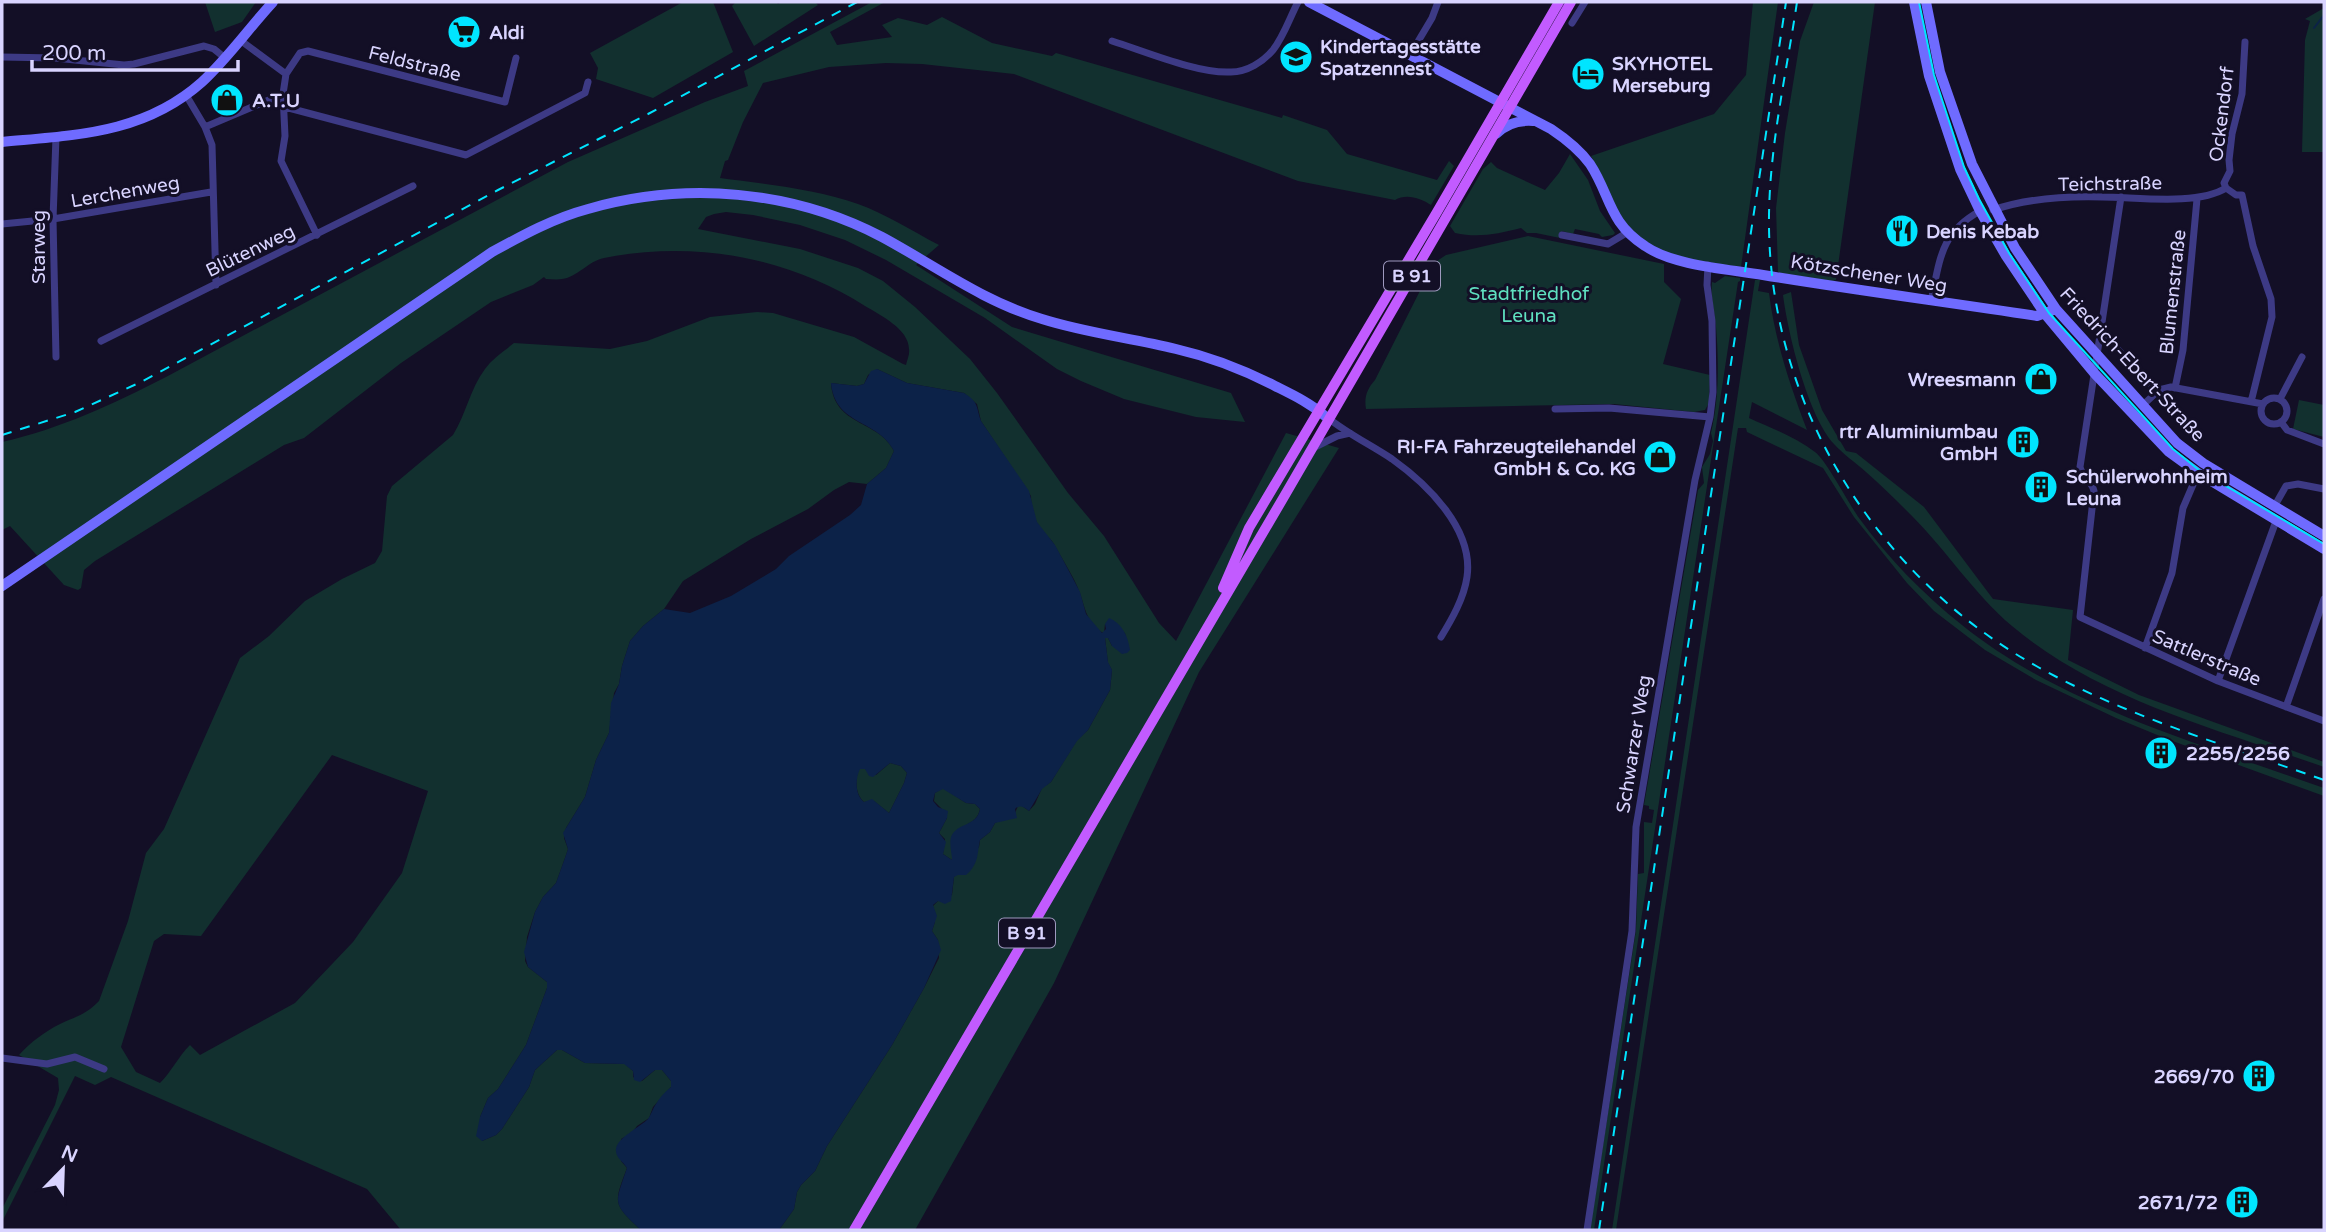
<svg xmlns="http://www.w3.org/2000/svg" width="2326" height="1232" viewBox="0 0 2326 1232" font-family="'Varela Round',sans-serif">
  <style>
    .green { fill: #12302f; fill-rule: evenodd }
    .water { fill: #0c2248; fill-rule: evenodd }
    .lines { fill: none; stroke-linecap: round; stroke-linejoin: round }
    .stream { stroke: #0c2248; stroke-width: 2 }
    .street { stroke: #3d3a85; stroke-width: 7 }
    .secondary { stroke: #6f6bff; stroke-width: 10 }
    .primary { stroke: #c25bff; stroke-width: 10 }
    .tram { stroke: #00e5ff; stroke-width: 2 }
    .rail { stroke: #00e5ff; stroke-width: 2; stroke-dasharray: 10 9; stroke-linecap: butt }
    .labels { text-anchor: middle; stroke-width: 6; stroke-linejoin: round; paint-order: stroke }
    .shield { fill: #130f26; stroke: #9e99be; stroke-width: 2 }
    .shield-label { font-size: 18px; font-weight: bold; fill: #d9d4ff }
    .poi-label { font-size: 19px; font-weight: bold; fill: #d9d4ff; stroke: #130f26; text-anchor: start }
    .street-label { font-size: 19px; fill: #d9d4ff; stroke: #130f26 }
    .park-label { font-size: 19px; fill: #5fe0c0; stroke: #130f26 }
  </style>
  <rect width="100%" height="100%" fill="#130f26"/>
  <path class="green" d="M205 2H256L242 22 215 32Z
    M683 2H713L733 52 653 98 596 79 598 68 590 53Z
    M736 2H776L778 4 781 2H815L818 5 754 46 732 6Z
    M872 2H885L830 32 837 45 892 37 882 25 898 18 927 25 942 17 992 43 1052 56 1056 53 1282 118 1283 115 1327 130 1347 154 1437 180 1449 161 1454 166 1431 205C1421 198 1406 193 1395 200L1298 181 1014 74 922 64 886 63 829 67 763 83 743 122 728 160 725 161 720 178C765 184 815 189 858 204 886 214 912 231 939 245L916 265 1012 327 1231 393 1245 422 1196 417 1124 399 1081 381 1057 369 985 318 886 260 845 240 800 225 753 215 726 212 714 214 706 217 698 229 800 249 858 268 883 281 915 307 970 359 997 393 1068 493 1104 536 1159 623 1176 641 1286 433 1339 448 1199 672 1054 983 915 1230H779L794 1209 797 1192 801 1185 815 1171 827 1146 892 1045 924 988 939 958 938 940 932 931 935 922 933 906 938 901 952 895 954 877 979 847 980 840 990 832 995 823 1015 813 1018 806H1022L1029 811 1035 804 1042 788 1051 782 1077 740 1088 730 1110 690 1112 670 1108 663 1105 638H1108L1112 646 1126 639 1125 633 1105 624 1104 633C1093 630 1086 614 1083 603 1078 582 1064 563 1054 544 1051 539 1047 536 1043 532 1035 523 1031 507 1031 496L981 421 977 404 964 393 907 383 877 369 868 375 864 384 857 386 831 383C834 427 878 419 894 451L886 468 867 484 849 482 834 490 808 509 751 539 683 581 664 609 643 626 630 641 622 666 619 684 614 693 609 733 596 760 585 797 566 828 564 838 568 849 565 858 556 883 543 897 535 912 527 937 525 961 528 967 547 982V988L526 1045 498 1089 488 1098 480 1117 482 1141 496 1135 502 1129 529 1087 535 1070 557 1050H562L585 1063 625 1064 633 1071V1077L642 1081 655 1070H662L671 1081V1087L653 1107 649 1118 637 1126 632 1133 621 1139V1161L627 1168C614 1203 612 1203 641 1230H401L367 1189 111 1077 95 1085 75 1076 2 1222V1209L55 1105 59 1090 58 1078 19 1055C31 1042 44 1032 60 1024 75 1017 87 1014 99 1001L128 921 146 853 164 829 240 658 269 636 305 601 342 579 375 563 382 551 387 496 392 486 453 435C466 414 470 389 485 369 492 359 504 351 514 343L610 349 647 341 710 317 757 312 773 313 854 337 903 364 906 365C907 360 910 354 909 349 909 329 880 315 865 306 788 257 694 240 604 258 588 261 578 277 562 279 557 280 551 279 546 279L544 277 533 285 491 302 401 363 304 438 284 445 95 561 84 570 81 588 78 590 64 585 10 526 2 530V442C60 429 113 404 166 377L568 162 705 102 748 86 744 71ZM332 755 428 791 402 873 353 942 295 1003 200 1055 190 1045C178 1057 172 1071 160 1083L136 1072 121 1047 154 941 164 934 201 936Z
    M1753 2H1778L1741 267C1700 261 1648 257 1622 220 1609 200 1603 176 1591 156L1714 114 1746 75Z
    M1814 2H1875L1836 280 1832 281 1781 273 1778 272 1776 208 1785 133 1800 41Z
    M2324 8V152H2302L2305 40 2310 21 2305 19Z
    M1570 154 1588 180 1600 211 1615 233 1613 235 1602 237 1599 234 1575 229 1573 234 1562 231 1560 238 1536 233H1527L1521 228C1498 234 1478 238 1455 233L1450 226 1483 169 1491 162 1497 168 1545 190 1559 173Z
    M1528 236 1664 264V282L1681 299 1663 364 1710 375 1709 403 1705 410 1694 412 1614 404 1366 409C1364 397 1367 389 1375 380L1434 263 1446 255Z
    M1725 276 1740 278V281L1738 282 1594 1230H1590L1636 930 1638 874 1644 873V822L1652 823 1654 810 1649 809V806L1644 805 1698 490 1704 483 1702 467 1710 454 1713 441 1711 433C1719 398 1719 363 1716 327 1715 313 1710 297 1712 282L1715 283Z
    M1755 280H1760L1758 291 1769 293C1775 341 1790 385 1807 430L1752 402 1749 418C1771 428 1796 437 1815 452 1826 460 1849 504 1859 518 1888 558 1923 594 1962 625 2062 706 2204 745 2324 788V796L2167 739 2116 718 2036 680 1985 650 1934 611 1907 583 1854 517 1823 468 1747 432 1746 428H1738L1616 1230H1612Z
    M1791 292 1799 345 1822 410 1846 451 1856 453 1924 507 1993 599 2073 610 2068 660 2139 695 2324 762V767C2217 729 2100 700 2012 626 1974 594 1947 551 1912 516 1897 501 1882 486 1866 472 1856 463 1843 454 1834 444 1808 416 1788 334 1783 295Z
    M2299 400 2324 405V437L2293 429Z
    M890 763 901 766 907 773 904 783 889 813 874 801 864 802C855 794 855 779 859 769H865L876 775Z
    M943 788 966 803 975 804 980 809C977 825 960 824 952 836V860L943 854 945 839 939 833 947 818 942 809 934 801 935 793Z"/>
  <path class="water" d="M877 369 907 383 964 393C979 402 976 407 981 421L1029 491 1037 522 1055 545 1070 573 1080 592 1086 614 1102 633 1106 629 1105 624 1109 618C1122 623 1128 636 1130 650L1127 653 1122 654 1112 646 1108 638H1105L1108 662 1112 670 1110 690 1088 730 1077 741 1051 782 1042 789 1029 811C1024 807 1020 804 1015 809L1017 818 995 823 990 832 980 840C977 854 979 864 966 875H958L954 877 951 901 945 904 938 901 933 905 937 916 932 931 938 940 941 950 924 988 892 1045 827 1146 815 1171 801 1185 797 1192 794 1209 779 1230H641C611 1202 615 1204 627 1168 623 1161 615 1158 616 1149 617 1138 640 1127 648 1119 651 1115 653 1108 656 1104 660 1097 665 1092 671 1087V1081L662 1070H655L640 1082 634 1080 633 1071 624 1064 585 1063 562 1050H557L535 1070 529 1087 502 1129 496 1135 482 1141 476 1136 480 1117 488 1098 498 1089 526 1045 547 988V982L528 967 524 952 535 912 543 897 556 883 565 858 568 849 563 833 585 797 596 760 609 733 611 703 619 684 622 666 630 641 643 626 664 609 690 613 731 596 776 569 789 556 850 515 861 505 867 484 886 468 894 451C878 419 835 426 831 383L857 386 864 384 871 371ZM890 763 901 766 907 773 904 783 889 813 872 799 864 802C855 795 855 779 860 769H865L869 776 873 777ZM943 789 966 803 975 804 980 809C977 827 957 822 951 837 949 844 952 854 952 860L943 854 946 842 939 833 947 818 948 811 938 807 933 801 935 793Z"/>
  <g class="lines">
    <path class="stream" d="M2314 28 2324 15"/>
    <path class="street" d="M1572 23 1585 2
      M240 40 286 74 283 94 285 136 281 161 317 235
      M1112 41C1144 51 1198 74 1231 72 1247 72 1263 62 1273 50 1284 36 1290 17 1298 2
      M1410 55 1432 18 1438 2
      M2 57 55 58 124 65 134 64 204 46 214 49 225 58
      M286 74 300 53 308 51 505 102 516 58
      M186 95 205 127 212 145 216 285
      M285 107 466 155 585 93 588 82
      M205 127 283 94
      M56 137 53 219 56 357
      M2226 188 2236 195H2242L2253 246 2271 299 2272 317 2251 402
      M2226 188 2224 183 2230 171 2229 160 2232 134 2242 94 2245 42
      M2121 197 2080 467C2082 477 2092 481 2094 491L2080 617 2218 681 2324 721
      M1993 210C2028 198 2065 196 2102 197 2136 197 2197 206 2226 188
      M2 224 53 219 211 192
      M1562 235 1608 244 1628 232
      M1931 301C1940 260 1940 233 1980 211
      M2102 332 2157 392
      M101 341 413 186
      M2175 388 2183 350 2197 199
      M2261 411a13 13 0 1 1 26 0a13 13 0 1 1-26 0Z
      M2280 399 2302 357
      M2143 405 2159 390 2171 387 2263 404
      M1555 409 1609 408 1710 417
      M1328 418C1348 434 1371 445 1392 459 1427 484 1474 529 1467 577 1464 598 1452 619 1441 637
      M2281 422 2287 430 2324 444
      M1313 448 1337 436 1350 433
      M2274 507 2286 486 2298 484 2324 489
      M2145 648 2172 573 2183 508 2198 473
      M2218 681 2276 521
      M2286 707 2324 599
      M2 1058 47 1064 75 1057 104 1069
      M1587 1230 1632 931 1636 827 1695 480 1710 417 1713 392 1712 321 1707 285 1708 265"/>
    <path class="secondary" d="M1309 2 1551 129C1566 139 1579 149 1590 164 1611 196 1608 222 1645 246 1674 266 1729 269 1763 275 1854 290 1946 302 2037 316L2056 309
      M1914 2 1929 76 1960 169 1980 211 2006 256 2045 314 2095 374 2169 452 2198 473 2324 549
      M1926 2 1940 72 1972 164 2015 248 2056 309 2177 443 2203 463 2324 536
      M1496 134C1506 124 1519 120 1533 121
      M2 142C75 135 144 134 202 82 228 58 249 28 273 2
      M2 586 492 252C523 235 554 218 588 209 686 181 792 190 882 237 934 265 984 302 1042 319 1086 333 1132 338 1176 349 1211 357 1244 370 1275 386 1293 395 1310 403 1325 416"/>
    <path class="primary" d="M1223 588 1249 528 1437 212 1559 2
      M854 1230 1285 495 1571 2"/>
    <path class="tram" d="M1919 2 1934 75 1964 167 1979 199 2009 253 2049 313 2173 449 2199 470 2324 544"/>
    <path class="rail" d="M1797 2C1786 76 1768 152 1769 227 1771 409 1880 580 2038 667 2128 717 2228 746 2324 780
      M2 435 75 412 141 382 498 190 648 114 857 2
      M1599 1230 1786 2"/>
  </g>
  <defs>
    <symbol id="supermarket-disc" viewBox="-11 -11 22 22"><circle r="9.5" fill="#00e5ff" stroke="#130f26"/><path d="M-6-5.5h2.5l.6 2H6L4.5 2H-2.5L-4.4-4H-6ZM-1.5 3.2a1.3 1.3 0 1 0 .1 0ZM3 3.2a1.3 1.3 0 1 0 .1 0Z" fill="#111"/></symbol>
    <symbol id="school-disc" viewBox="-11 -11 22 22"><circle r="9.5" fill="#00e5ff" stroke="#130f26"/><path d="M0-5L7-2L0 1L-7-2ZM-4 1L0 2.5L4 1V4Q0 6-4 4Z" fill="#111"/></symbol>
    <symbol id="hotel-disc" viewBox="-11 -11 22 22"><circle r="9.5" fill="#00e5ff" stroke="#130f26"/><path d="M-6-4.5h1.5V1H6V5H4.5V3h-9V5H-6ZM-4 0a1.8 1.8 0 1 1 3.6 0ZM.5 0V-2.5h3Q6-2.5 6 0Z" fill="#111"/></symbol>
    <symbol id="shop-disc" viewBox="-11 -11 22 22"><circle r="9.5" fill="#00e5ff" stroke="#130f26"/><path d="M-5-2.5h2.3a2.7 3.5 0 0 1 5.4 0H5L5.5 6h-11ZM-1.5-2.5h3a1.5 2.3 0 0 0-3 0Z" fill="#111"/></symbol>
    <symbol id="restaurant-disc" viewBox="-11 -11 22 22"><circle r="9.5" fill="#00e5ff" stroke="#130f26"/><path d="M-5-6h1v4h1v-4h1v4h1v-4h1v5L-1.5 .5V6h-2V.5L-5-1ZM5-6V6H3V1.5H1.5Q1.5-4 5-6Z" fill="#111"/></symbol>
    <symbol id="building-disc" viewBox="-11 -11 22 22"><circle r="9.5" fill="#00e5ff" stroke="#130f26"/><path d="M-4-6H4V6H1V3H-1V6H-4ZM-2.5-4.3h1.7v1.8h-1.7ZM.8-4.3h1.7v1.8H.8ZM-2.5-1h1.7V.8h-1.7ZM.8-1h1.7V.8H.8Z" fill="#111"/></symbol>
  </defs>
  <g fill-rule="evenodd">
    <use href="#supermarket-disc" x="445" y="13" width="38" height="38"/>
    <use href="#school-disc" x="1277" y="38" width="38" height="38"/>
    <use href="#hotel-disc" x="1569" y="55" width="38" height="38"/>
    <use href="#shop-disc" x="208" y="81" width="38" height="38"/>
    <use href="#restaurant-disc" x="1883" y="212" width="38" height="38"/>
    <use href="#shop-disc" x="2022" y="360" width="38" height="38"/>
    <use href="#building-disc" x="2004" y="423" width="38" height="38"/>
    <use href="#shop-disc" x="1641" y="438" width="38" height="38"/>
    <use href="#building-disc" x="2022" y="468" width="38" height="38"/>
    <use href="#building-disc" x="2142" y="734" width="38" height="38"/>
    <use href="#building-disc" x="2240" y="1057" width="38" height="38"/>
    <use href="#building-disc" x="2223" y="1183" width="38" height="38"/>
  </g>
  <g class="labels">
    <g class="shield">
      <rect x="1384" y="261.5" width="56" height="29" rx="5"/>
      <rect x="999" y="918.5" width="56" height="29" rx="5"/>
    </g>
    <g class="shield-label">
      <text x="1412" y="282">B 91</text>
      <text x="1027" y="939">B 91</text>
    </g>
    <g class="poi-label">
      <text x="489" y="39">Aldi</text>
      <text x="1320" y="53">Kindertagesstätte<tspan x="1320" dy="22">Spatzennest</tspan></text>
      <text x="1612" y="70">SKYHOTEL<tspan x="1612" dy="22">Merseburg</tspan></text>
      <text x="252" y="107">A.T.U</text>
      <text x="1926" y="238">Denis Kebab</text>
      <text x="2016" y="386" text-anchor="end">Wreesmann</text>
      <text x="1998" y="438" text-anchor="end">rtr Aluminiumbau<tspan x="1998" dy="22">GmbH</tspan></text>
      <text x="1636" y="453" text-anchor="end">RI-FA Fahrzeugteilehandel<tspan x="1636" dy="22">GmbH &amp; Co. KG</tspan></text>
      <text x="2066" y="483">Schülerwohnheim<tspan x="2066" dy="22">Leuna</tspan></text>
      <text x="2186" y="760">2255/2256</text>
      <text x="2234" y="1083" text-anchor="end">2669/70</text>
      <text x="2218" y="1209" text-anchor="end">2671/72</text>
    </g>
    <g class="street-label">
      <text transform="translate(415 63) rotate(14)" y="7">Feldstraße</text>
      <text transform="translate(2221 114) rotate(-83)" y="7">Ockendorf</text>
      <text transform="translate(2110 183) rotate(-1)" y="7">Teichstraße</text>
      <text transform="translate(125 191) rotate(-10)" y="7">Lerchenweg</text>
      <text transform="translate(38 247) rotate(-90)" y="7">Starweg</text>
      <text transform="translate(250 250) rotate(-26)" y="7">Blütenweg</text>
      <text transform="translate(1869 273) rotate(9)" y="7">Kötzschener Weg</text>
      <text transform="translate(2172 292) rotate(-84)" y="7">Blumenstraße</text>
      <text transform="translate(2133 364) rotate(47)" y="7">Friedrich-Ebert-Straße</text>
      <text transform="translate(2207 657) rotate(23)" y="7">Sattlerstraße</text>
      <text transform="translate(1633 744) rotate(-81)" y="7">Schwarzer Weg</text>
    </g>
    <g class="park-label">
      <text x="1529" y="300">Stadtfriedhof<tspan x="1529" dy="22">Leuna</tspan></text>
    </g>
  </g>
  <rect width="2326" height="1232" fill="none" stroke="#d9d4ff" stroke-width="7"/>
  <g transform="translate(63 1169) rotate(23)" stroke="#130f26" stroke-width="5" paint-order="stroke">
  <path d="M0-5L12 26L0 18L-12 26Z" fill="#d9d4ff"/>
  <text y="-10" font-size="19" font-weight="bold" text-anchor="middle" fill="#d9d4ff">N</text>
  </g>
  <path d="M32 60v10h206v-10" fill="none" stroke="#d9d4ff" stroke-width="3.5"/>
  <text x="42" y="60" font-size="21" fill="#d9d4ff" stroke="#130f26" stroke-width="5" paint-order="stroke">200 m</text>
</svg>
